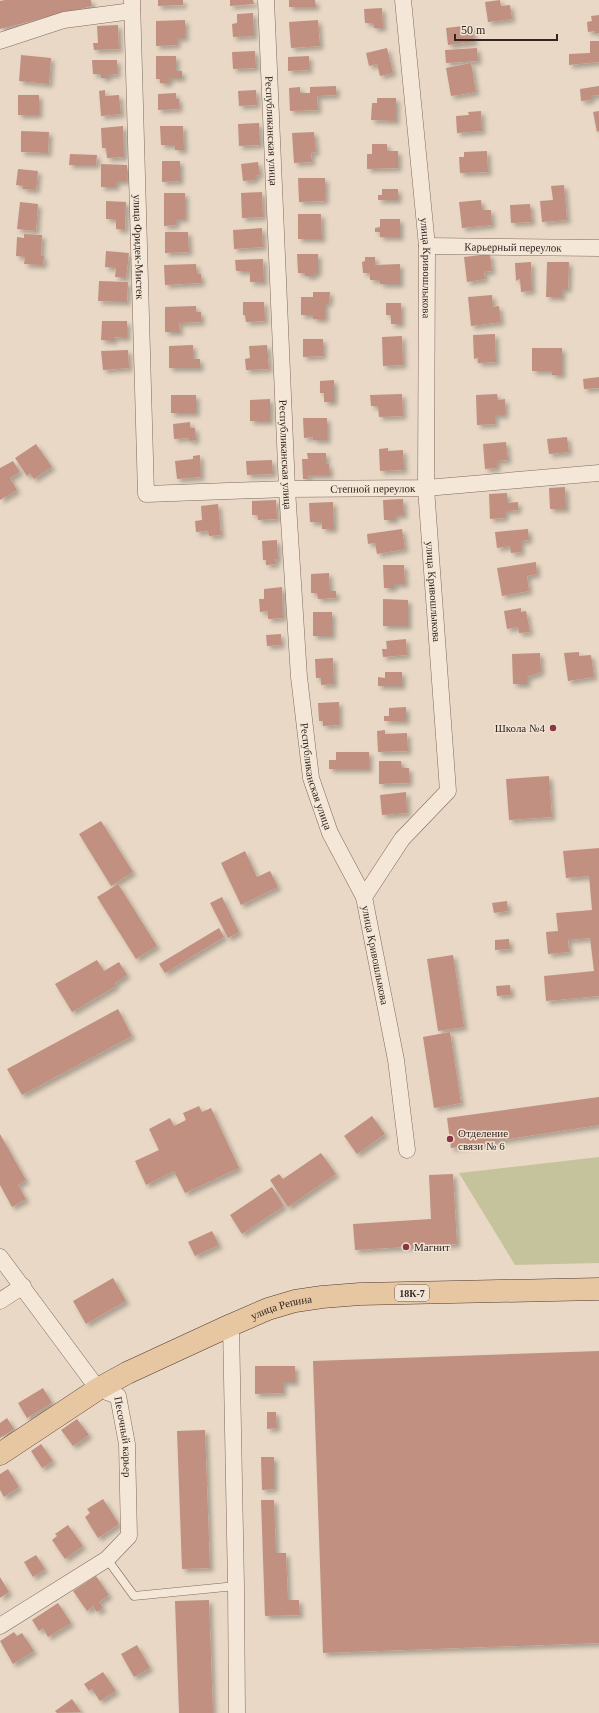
<svg xmlns="http://www.w3.org/2000/svg" width="599" height="1713" viewBox="0 0 599 1713" font-family="Georgia,serif">
  <style>
    .green { fill: #c5c39b }
    .building { fill: #c29080; filter: url(#shadow) }
    .lines { fill: none; stroke-linecap: round; stroke-linejoin: round }
    .service-casing { stroke: #816a5e; stroke-width: 9 }
    .minor-casing { stroke: #816a5e; stroke-width: 17 }
    .primary-casing { stroke: #503a31; stroke-width: 23 }
    .service { stroke: #f4e7d8; stroke-width: 8 }
    .minor { stroke: #f4e7d8; stroke-width: 16 }
    .primary { stroke: #e7c6a2; stroke-width: 22 }
    .poi-dot { fill: #893544; stroke: #f1e3d4; stroke-width: 1.5 }
    .labels { text-anchor: middle; stroke-width: 3; stroke-linejoin: round; paint-order: stroke }
    .shield { fill: #f1e3d4; stroke: #6c5f56; stroke-width: 1 }
    .shield-label { font-size: 10px; font-weight: bold; fill: #332620 }
    .street-label { font-size: 11px; fill: #332620; stroke: #f1e3d4 }
    .poi-label { font-size: 11px; fill: #332620; stroke: #f1e3d4; text-anchor: start }
  </style>
  <defs>
    <filter id="shadow"><feDropShadow dx="3.5" dy="3.5" stdDeviation="2" flood-color="#0004"/></filter>
  </defs>
  <rect width="100%" height="100%" fill="#e8d8c5"/>
  <path class="green" d="M599 1157V1263L515 1265 459 1173Z"/>
  <path class="building" d="M5 0H91L92 6 0 29V1Z
    M158 0H183V5L158 6Z
    M230 0H253L254 4 230 6Z
    M289 0H315L316 7H289Z
    M500 0 501 6 510 5 512 19 488 22 485 2Z
    M382 8 383 28H374L373 23H365L364 9Z
    M253 13 254 36 233 37 232 24 237 23V14Z
    M599 15V33L595 34V31L588 32 587 22 592 21 591 16Z
    M185 20V38H177V45L156 46V21Z
    M318 20 320 46 291 48 289 22Z
    M118 25 119 49 94 50 93 43H98L97 26Z
    M472 25 474 42 448 45 446 28Z
    M590 41H599V62L569 65V54L590 53Z
    M387 48 393 73 380 76 377 64 369 66 366 53Z
    M477 48 478 61 446 63 445 50Z
    M255 51 256 68 233 69 232 52Z
    M21 55 51 58 49 84 19 81Z
    M156 56H176V71H182V78H169V83H160V79H156Z
    M309 56V70L288 71V57Z
    M92 60H117V74L108 75V78H101V74H93Z
    M471 63 476 92 451 96 446 68Z
    M336 86V95L317 96 318 110 290 111 289 88 300 87V93H310V87Z
    M599 86V95L591 96V100L581 101 580 89Z
    M105 90V96L119 95 121 114 101 116 99 91Z
    M256 90 257 105 239 106 238 91Z
    M176 93V99H179V109L158 110V94Z
    M18 95H39V115H18Z
    M377 98H396V121L371 120 372 103H377Z
    M481 111 482 131 457 133 456 116 469 115 468 112Z
    M599 111V131L597 132 593 112Z
    M259 123 260 145 239 146 238 124Z
    M123 126 124 157 107 158 106 148H102L101 128Z
    M160 126H183L184 150H175V145H161Z
    M21 131 49 132 48 153 21 152Z
    M314 132 316 152 311 153 312 162 294 163 292 133Z
    M372 144H387V151H398V168L367 169V154H372Z
    M487 151 488 172 460 173 459 157H464V152Z
    M70 154 97 155 96 165H69Z
    M162 161H180V181L162 182Z
    M258 162 260 175 255 176V180L243 181 241 164Z
    M101 164 127 165V181H116V187H101Z
    M18 169 38 171 36 190 23 189V186L16 185Z
    M298 178H325V201L299 202Z
    M564 185 567 220 542 222 540 201 553 200 551 186Z
    M382 189H398V200H378V195H382Z
    M262 192 263 217 242 218 241 193Z
    M164 193H185V219H176V225L164 226Z
    M481 200 482 210H491L492 225 462 228 459 202Z
    M106 201 126 202 125 230 116 229V219H106Z
    M20 202 38 204 36 231 17 229Z
    M530 204 532 222 511 223 510 205Z
    M298 214H321L322 239H298Z
    M380 219H400V237H380V232H375V228L380 227Z
    M262 228 263 247 234 249 233 230Z
    M165 232H188L189 252 165 253Z
    M24 234 42 235 41 256H44L43 265 24 264 25 257 16 256 17 237 24 238Z
    M106 251 129 253 126 278 115 277 116 268 105 267Z
    M297 254H318V273H314V276H305V273H298Z
    M490 254 492 271 484 272 485 279 467 282 464 257Z
    M365 257H375V265L400 264V284H380V280H370V273H363L362 262 365 261Z
    M263 259 264 282H250V271H236L235 260Z
    M531 262 532 291 521 292 520 279 516 281 515 263Z
    M547 262H569L568 289H562V297H546Z
    M196 264 197 274H201V283L165 285 164 265Z
    M99 281 128 282 127 302 98 301Z
    M313 292H330L329 303H325V319H313V315H301V297H313Z
    M492 295 493 307 499 306 501 322 471 326 468 297Z
    M243 302H264L265 321 246 322 245 315H243Z
    M386 303H401V324H391V315H386Z
    M196 306V312H201V322L179 323 180 332H165V307Z
    M102 321H127V338L114 337V341L101 340Z
    M495 334 496 362 478 363V358L474 359 473 335Z
    M402 336 403 365 383 366 382 337Z
    M303 339H323V356L303 357Z
    M193 345V359H200V368H169V346Z
    M267 345 269 369 246 370 245 359 250 358 249 346Z
    M532 348H562V375H552V371H532Z
    M128 350 129 368 103 370 101 351Z
    M599 377V388L584 389 583 379Z
    M334 380V402H324V393H320V381Z
    M402 394 403 416 379 417 378 406H371L370 395Z
    M497 394 498 400 505 399V415H495V424L477 425 476 395Z
    M171 395H196V413H171Z
    M270 399V421H250V400Z
    M303 418H327V440H313V437L304 438Z
    M190 422V428H195L196 440 189 441 188 438 174 439 173 424Z
    M567 437 569 452 549 454 547 439Z
    M506 442 508 460 497 461V468L485 469 483 444Z
    M36 444 52 467 34 479 30 473 27 476 15 458Z
    M388 448V451L403 450 404 470 380 471 379 449Z
    M307 453H326V464H329L330 475H308V479H303L302 459H308Z
    M200 455 201 477 177 479 175 461 193 459V456Z
    M272 460 273 474 247 475 246 461Z
    M13 461 20 472 10 478 17 490 0 500V468Z
    M565 487 566 509H550L549 488Z
    M507 493 508 503 518 502V510L505 511V518L490 519 489 494Z
    M403 499 404 515H395V520H384L383 500Z
    M276 500 277 519 258 520V515H252V501Z
    M333 502 334 529H322V522H310L309 503Z
    M218 504 221 535 209 536 208 531 196 532 195 521 202 520 201 506Z
    M402 529 405 549 377 554 375 543 368 544 367 534Z
    M528 529 529 540 521 541V552L511 553 510 546 497 548 495 532Z
    M277 540 278 559H275L276 564 266 565V560H263L262 541Z
    M536 562 537 574 527 576 529 591 502 596 497 568Z
    M383 565H404L405 584H394V588H384Z
    M329 573 330 591H336V598L318 599 317 593H311V574Z
    M282 587 283 618 268 619V611L260 612 259 599H264V589Z
    M383 599 408 600V626H383Z
    M521 608V612L526 611 530 632 519 633 518 627 507 629 504 611Z
    M313 612H332V636H313Z
    M281 634V645L267 646 266 635Z
    M406 639 407 655 383 657 382 649H387L386 641Z
    M579 652V656L591 655 594 677 568 681 564 653Z
    M540 653 541 672 527 677V684H513L512 654Z
    M333 658 334 684 321 685V678H316L315 659Z
    M385 672H402V686H378V677L385 678Z
    M339 702V725L323 726V721H319L318 703Z
    M406 707V721H384V716H389V708Z
    M385 730V734L407 733 408 751 378 752 377 731Z
    M336 752H369V769H329V760H336Z
    M379 761H401L402 768H409V783L379 784Z
    M549 776 552 817 509 820 506 779Z
    M406 792 407 813 382 815 380 795Z
    M101 821 133 872 111 886 79 834Z
    M599 848V996L546 1001 544 976 594 971 590 938 568 940 569 952 548 954 546 932 558 931 556 913 592 910 589 876 566 878 563 851Z
    M245 851 257 877 270 871 278 887 241 905 221 863Z
    M118 884 157 946 136 959 97 897Z
    M222 897 239 932 228 938 210 903Z
    M507 901 508 911 494 913 492 903Z
    M219 928 224 937 165 973 159 964Z
    M509 939 510 949 495 950V940Z
    M453 955 464 1027 438 1031 427 959Z
    M97 960 104 971 119 962 127 975 115 983 116 986 72 1012 55 984Z
    M510 985 511 995 497 996 496 986Z
    M118 1009 132 1036 22 1095 7 1069Z
    M450 1032 461 1103 434 1108 423 1037Z
    M599 1097V1125L451 1148 447 1118Z
    M199 1106 202 1112 211 1108 239 1168 185 1193 174 1171 146 1185 135 1161 159 1150 149 1129 170 1118 174 1126 186 1120 183 1113Z
    M372 1116 385 1134 357 1154 344 1136Z
    M0 1134 26 1180 18 1185 26 1199 12 1207 0 1185Z
    M321 1153 336 1174 288 1207 270 1180 279 1174 283 1179Z
    M453 1174 457 1244 355 1250 353 1224 431 1219 429 1175Z
    M272 1187 284 1206 242 1234 230 1215Z
    M212 1231 219 1245 195 1256 188 1242Z
    M113 1278 126 1301 86 1324 73 1301Z
    M599 1351V1643L323 1653 313 1361Z
    M255 1366H295V1382H283V1393L255 1394Z
    M43 1388 52 1403 27 1418 18 1403Z
    M267 1412H276L277 1428 267 1429Z
    M7 1418 14 1429 0 1438V1423Z
    M77 1419 89 1435 73 1446 61 1430Z
    M205 1430 210 1568 182 1569 177 1431Z
    M41 1444 53 1461 42 1468 31 1451Z
    M261 1457H274V1489L262 1490Z
    M8 1469 19 1487 4 1497 0 1490V1474Z
    M103 1499 119 1524 98 1538 85 1517 90 1513 87 1509Z
    M261 1500H274L276 1553H286L288 1600H299L300 1615 265 1616Z
    M68 1525 83 1546 65 1559 52 1540 57 1536 55 1534Z
    M36 1555 45 1569 33 1577 24 1562Z
    M96 1576 109 1595 99 1602 103 1608 97 1612 93 1606 87 1611 73 1591Z
    M0 1577 9 1592 0 1598Z
    M209 1600 213 1713H179L175 1601Z
    M58 1603 71 1623 48 1637 43 1628 39 1631 32 1620Z
    M14 1632 17 1636 22 1633 34 1651 13 1664 0 1641Z
    M137 1645 150 1668 134 1677 121 1654Z
    M103 1672 116 1691 100 1701 92 1689 89 1691 84 1684Z
    M72 1699 81 1712 57 1713 55 1711Z"/>
  <g class="lines">
    <defs>
      <path id="service" d="M107 1559 134 1596 236 1586"/>
      <g id="minor">
        <path id="s1" d="M132 0 146 494 287 489 426 488 599 473"/>
        <path id="s2" d="M266 0 287 489 299 677 311 778 330 833 364 897"/>
        <path id="s3" d="M403 0 427 246 426 488 448 791 402 839 364 897 396 1060 407 1150"/>
        <path d="M0 41 64 20 132 11"/>
        <path id="s4" d="M427 246 599 248"/>
        <path id="s5" d="M0 1257 98 1389 118 1396 127 1444 129 1536 107 1559 0 1626"/>
        <path d="M0 1301 23 1286"/>
        <path d="M231 1325 236 1586 237 1713"/>
      </g>
      <g id="primary">
        <path id="s6" d="M0 1454 98 1389 127 1373 231 1325 268 1309 295 1301 322 1297 360 1294 599 1289"/>
      </g>
    </defs>
    <use href="#service" class="service-casing"/>
    <use href="#minor" class="minor-casing"/>
    <use href="#primary" class="primary-casing"/>
    <use href="#service" class="service"/>
    <use href="#minor" class="minor"/>
    <use href="#primary" class="primary"/>
  </g>
  <g class="poi-dot">
    <circle cx="553" cy="728" r="4"/>
    <circle cx="450" cy="1139" r="4"/>
    <circle cx="406" cy="1247" r="4"/>
  </g>
  <g class="labels">
    <rect class="shield" x="395" y="1285" width="34" height="16" rx="3"/>
    <g class="shield-label">
      <text x="412" y="1297">18К-7</text>
    </g>
    <g class="street-label">
      <text dy="4" stroke="none"><textPath href="#s2" startOffset="131">Республиканская улица</textPath></text>
      <text dy="4" stroke="none"><textPath href="#s1" startOffset="247">улица Фридек-Мистек</textPath></text>
      <text dy="4" stroke="none"><textPath href="#s4" startOffset="86">Карьерный переулок</textPath></text>
      <text dy="4" stroke="none"><textPath href="#s3" startOffset="269">улица Кривошлыкова</textPath></text>
      <text dy="4" stroke="none"><textPath href="#s2" startOffset="455">Республиканская улица</textPath></text>
      <text dy="4" stroke="none"><textPath href="#s1" startOffset="721">Степной переулок</textPath></text>
      <text dy="4" stroke="none"><textPath href="#s3" startOffset="593">улица Кривошлыкова</textPath></text>
      <text dy="4" stroke="none"><textPath href="#s2" startOffset="779">Республиканская улица</textPath></text>
      <text dy="4" stroke="none"><textPath href="#s3" startOffset="988">улица Кривошлыкова</textPath></text>
      <text dy="4" stroke="none"><textPath href="#s6" startOffset="319">улица Репина</textPath></text>
      <text dy="4" stroke="none"><textPath href="#s5" startOffset="227">Песочный карьер</textPath></text>
    </g>
    <g class="poi-label">
      <text x="545" y="732" text-anchor="end">Школа №4</text>
      <text x="458" y="1137">Отделение<tspan x="458" dy="13">связи № 6</tspan></text>
      <text x="414" y="1251">Магнит</text>
    </g>
  </g>
  <path d="M455 34v6h102v-6" fill="none" stroke="#332620" stroke-width="2"/>
  <text x="461" y="34" font-size="12" fill="#332620" stroke="#f1e3d4" stroke-width="3" paint-order="stroke">50 m</text>
</svg>
